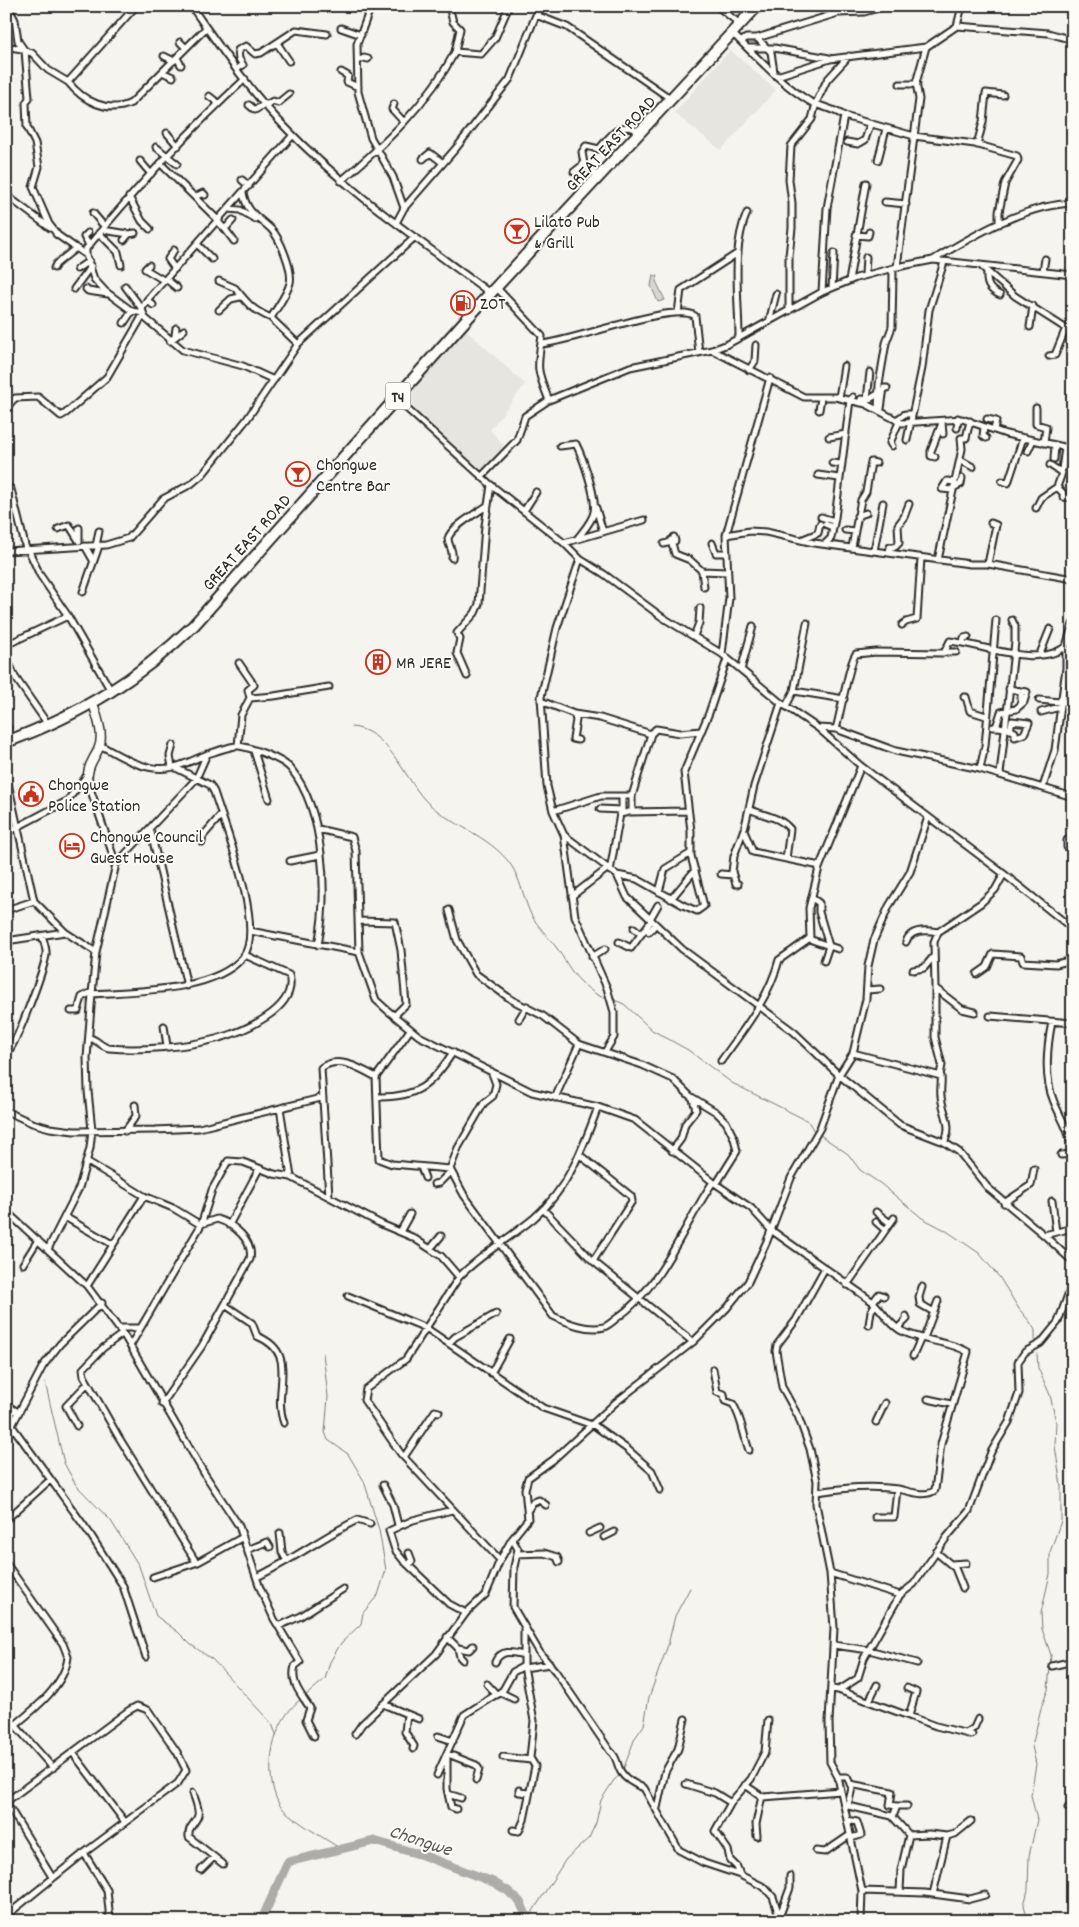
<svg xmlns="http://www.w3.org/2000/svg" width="1079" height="1927" viewBox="0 0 1079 1927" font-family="Dekko,sans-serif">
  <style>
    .built { fill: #e6e5e0 }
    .green { fill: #d7d6d2; stroke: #81807e }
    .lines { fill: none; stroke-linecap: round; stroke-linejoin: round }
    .stream { stroke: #797877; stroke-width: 1 }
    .river { stroke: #adaca9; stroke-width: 9 }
    .street-casing { stroke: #2b2b2b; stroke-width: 9 }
    .secondary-casing { stroke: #2b2b2b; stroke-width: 11 }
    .highway-casing { stroke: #2b2b2b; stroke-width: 14 }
    .street { stroke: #fdfcf7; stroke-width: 5 }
    .secondary { stroke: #fdfcf7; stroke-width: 8 }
    .highway { stroke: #fdfcf7; stroke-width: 10 }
    .labels { text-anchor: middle; stroke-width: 4; stroke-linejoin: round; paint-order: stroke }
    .shield { fill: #fdfcf7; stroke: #6a6a68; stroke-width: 1 }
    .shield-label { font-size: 16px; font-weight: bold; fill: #2b2b2b }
    .street-label { font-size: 18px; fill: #2b2b2b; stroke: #fdfcf7 }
    .poi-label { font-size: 18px; fill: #2b2b2b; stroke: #fdfcf7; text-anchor: start }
    .water-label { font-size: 19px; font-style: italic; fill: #585857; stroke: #fdfcf7 }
  </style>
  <rect width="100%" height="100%" fill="#f5f4ef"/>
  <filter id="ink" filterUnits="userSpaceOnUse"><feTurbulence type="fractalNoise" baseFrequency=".02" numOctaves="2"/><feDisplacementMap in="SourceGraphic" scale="10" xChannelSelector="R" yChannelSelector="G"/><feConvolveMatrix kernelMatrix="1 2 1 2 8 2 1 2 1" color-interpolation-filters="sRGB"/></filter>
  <g filter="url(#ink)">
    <path class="built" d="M730 50 776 90 721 150 674 113Z
      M465 329 525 384 490 430 504 446 483 471 403 399Z"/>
    <path class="green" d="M653 275 658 276 656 281 665 300 658 302 651 286Z"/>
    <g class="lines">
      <path class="stream" d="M351 727C387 729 403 775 424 799 448 825 489 834 511 865 520 879 523 895 529 910 534 923 548 936 556 947 564 958 570 971 580 981 587 988 599 998 608 999
        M612 999 624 1004 652 1030 688 1050 732 1083 808 1121 814 1131
        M820 1135 848 1154 860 1170 881 1184 922 1218 945 1230 979 1253 1000 1278 1019 1309 1030 1322 1035 1330V1344
        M45 1382 64 1463 76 1485 111 1521 139 1566 156 1616 178 1632 190 1644 213 1660 272 1724 276 1734
        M304 1697 325 1679 330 1662 341 1643 361 1624 363 1613 378 1595 386 1570 379 1530 364 1481 348 1454 328 1440 325 1432 328 1397 323 1353
        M301 1699C272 1721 262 1772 279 1804 286 1816 327 1840 341 1849
        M623 1770 635 1738 644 1725 649 1697 668 1645 675 1616 690 1588
        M528 1919 566 1859 589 1838 596 1823 601 1800 614 1780 621 1774
        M1028 1921 1024 1905 1028 1890 1029 1856 1037 1820 1031 1795 1036 1764 1032 1746 1042 1705 1048 1690 1051 1655 1042 1629 1041 1613 1050 1574V1552L1061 1521V1486L1055 1446 1056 1422 1050 1395 1038 1368 1037 1354"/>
      <path class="river" d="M261 1921 288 1862 374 1841 422 1855 493 1882 508 1891 520 1902 529 1921"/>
      <defs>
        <path id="street" d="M8 6 15 20 18 41 25 51 29 98 26 103 27 127 35 143 39 167 33 187 49 224 57 234
          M136 6 68 82C83 101 108 114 131 103L206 28
          M191 6C220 47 249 90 284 126 345 190 419 240 490 293
          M371 6 357 44 358 92 371 138 393 177 404 208
          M449 6 453 22 460 29 455 52
          M717 6 740 24
          M818 6 821 9 839 13
          M536 15 567 27 671 99
          M957 26 962 6
          M341 28 361 35
          M733 34C757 57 781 84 809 101 820 107 833 108 844 116L914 136 975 144 1017 156 1018 160 1005 183 999 212V224
          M757 38 771 52 774 72
          M180 42 186 48
          M741 42 746 38H757L838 13 864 12 886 6
          M277 43 289 61
          M10 47 22 49
          M748 48H774L829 58
          M25 51 32 53 48 70 68 82
          M164 56 174 61
          M177 58 181 65
          M358 61 364 58 368 59
          M237 69 243 65 239 59 238 50 246 46 255 54 261 53 296 30 327 34
          M162 72 173 77
          M341 72 348 76 347 82 358 87
          M777 76 830 59 926 47 957 26 1048 33 1073 40
          M900 84H917
          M209 96 218 103
          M394 104 392 109 404 122
          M249 105 255 110 265 104
          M266 105 273 101 278 103 289 94
          M167 133 178 146
          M847 142 858 144 865 140 870 125
          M977 145 983 122 986 93 1003 95
          M156 147 177 164
          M423 159 430 153 443 163
          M878 160 886 129
          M140 161 151 174
          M161 164 219 221
          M584 164 582 152 586 146 599 149C611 135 621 119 640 132
          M574 172 584 164 599 177
          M242 180 249 186
          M341 181C385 144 428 103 455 52L481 54 495 38 509 6
          M243 193C247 213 257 216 271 229 280 238 293 270 290 283 287 295 277 307 271 318L298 344
          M6 195 50 228
          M129 197 142 221 150 229
          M195 197 203 193 205 195
          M885 202 906 204
          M229 209 240 210 255 219
          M93 213 104 226
          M218 222 225 229 233 220
          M396 223 404 208 457 147 510 79 536 15 542 6
          M225 229 234 241
          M102 230 129 234 135 233
          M88 233 84 237 89 245
          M99 233 118 252 121 265
          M56 234 86 255 94 279 105 291 132 311 143 313
          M856 235 868 236 869 232
          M124 240 129 234
          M197 244 212 259
          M174 250 168 259 175 269
          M86 255V249C135 189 188 131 245 79
          M933 260C974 235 1024 205 1073 203
          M149 265 145 269 165 281
          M981 266 1015 296 1073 333
          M897 267 919 99 916 83 926 47
          M54 268 56 264 76 248
          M77 269 89 261
          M1043 271 1045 259
          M987 272C986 284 989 290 1000 295
          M865 275 866 257
          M166 279 177 288
          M219 281 235 288C248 304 251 309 271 318
          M849 281 866 183
          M125 286 142 309
          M496 287 542 336C537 368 536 369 549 400
          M832 288 834 253
          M74 289 91 266
          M86 289 88 291 108 294
          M822 292 827 208 844 116
          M147 300 153 305
          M219 310 231 299 240 297
          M789 311V256L792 228V203L789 180 791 146 812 119 816 103 827 80 849 56
          M678 313 681 290 738 253
          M769 322 776 294
          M124 323 132 311
          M1030 327 1033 306
          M175 335 176 328
          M739 338C739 301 731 248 747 213
          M170 341 184 330
          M541 344C572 342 675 301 695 316L699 353
          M712 350 804 397H835L866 404 902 423 962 419 1006 434 1073 449
          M1049 356 1055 355 1066 328
          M749 370 755 361 756 345
          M274 380 243 366 183 350 145 318 142 309 147 300 293 135
          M395 398 491 485 564 543 580 559 604 574 662 617 722 654 781 703 818 728 861 766 1004 874 1073 929
          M839 398 844 366
          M861 399 868 400 878 394
          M867 400 870 372
          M6 408 15 398 38 397 61 416 66 413 107 377 143 315
          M1036 408V424L1046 427 1044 443
          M881 409 884 388H887
          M819 410 821 398
          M878 410 879 384 886 343 892 327 893 273 890 269
          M987 419 996 421 994 430
          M896 420 905 414H912
          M942 422 943 434
          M984 427 983 436 986 438
          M957 428 958 418
          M829 437 846 434
          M907 440 922 368 929 310 944 262
          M1073 440V447
          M560 446 576 444C583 458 597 497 594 512 592 522 583 531 577 539
          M892 446 890 443 899 422
          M1065 448 1061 476 1057 487 1063 493V497L1072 498
          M1028 451 1033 440
          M935 457 931 456V451L942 423
          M1054 459 1055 445
          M960 460 973 467
          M832 463 841 464
          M1050 465 1062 473
          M818 475 839 478
          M482 476 517 440 525 416 549 400 630 367 712 350 728 344 822 292 856 278 897 267 933 260 1073 275
          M1002 481 1008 483 1023 438
          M6 485 11 489 26 549
          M953 488 961 484 962 478
          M952 490 942 489 947 481 954 482
          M596 508 603 532
          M1036 508 1041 498 1057 487
          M524 511 536 492
          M857 516 866 513
          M821 517 834 521
          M825 524 832 527
          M58 529 69 525 79 541
          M845 530 855 531 852 547
          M855 531 861 500 866 492 871 462 876 463
          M726 535 750 531 766 532 814 543 970 564H988L1073 579
          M671 540 675 554 690 560 702 571
          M801 540 818 533 820 524
          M79 541V528
          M564 543 644 520
          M712 543 716 553H727
          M664 544 675 541 674 537
          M825 544 831 538 835 518 850 400 853 397
          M85 546 93 560
          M96 546 99 531
          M28 549 40 575 68 616 111 691
          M6 551 106 545 129 538 163 499 191 484 203 474 247 419 298 344 415 237
          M874 551 883 503
          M889 553 890 547H895L899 543 898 525 904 517 909 504
          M452 558C454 551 448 545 448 539 450 527 479 512 488 505
          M580 559 557 628 541 697 547 786 553 811 564 835 575 916 607 988 614 1012V1037L605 1052
          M938 560 962 449 961 438H966L970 421
          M988 564 996 525 991 523
          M704 587 702 571 727 572
          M83 592 99 546
          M902 625 906 622 917 619 921 558
          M694 636 699 623 700 608
          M963 643 964 638 968 637
          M6 645 68 616
          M945 652H956
          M722 654 729 598 726 535 770 378
          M1040 654 1050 629
          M6 656 15 677 49 726
          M239 663 254 685 248 690 250 698
          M741 670 753 626
          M467 676 457 653 460 639 457 633 475 613 479 604 485 526 491 485
          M794 691 844 699
          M1021 691 1027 692 1024 702
          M964 697H966L970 711 986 716
          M1061 699 1073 708
          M1039 700 1060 702
          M541 701 574 714 576 720 573 739 578 740
          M786 706 794 691 807 623
          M1041 712 1060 707
          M574 714 600 718 651 734 656 729 680 733 701 731
          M6 726 8 728
          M993 727C1000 727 1009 728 1015 732V737L1024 734 1029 723 1012 721 1010 730
          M996 727 1001 712 1016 709 1024 702 1021 701V691L1009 689
          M818 728 836 729 896 751 980 769 1073 797
          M836 729C840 716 850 659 856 654L876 652 944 653 950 641C980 644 1040 669 1066 646
          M100 745C122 757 147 774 174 767 188 764 200 756 214 752 221 750 232 745 239 746 252 748 283 759 291 769 325 811 328 894 318 945
          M238 746 241 715 250 698 274 696 329 687
          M254 751 269 799
          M172 767 170 756 173 745
          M980 769 985 746 996 620
          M6 774 34 901 65 932 96 952
          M1000 774 1015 642V626L1012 620
          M1043 787 1055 750 1066 668V646L1073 624
          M632 796 651 734
          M600 809 621 810
          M749 809C764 816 779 816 790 829L786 859
          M553 811 601 796H622
          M622 813V796H632V812
          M150 828 187 986
          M318 829 352 837 356 851 359 952 376 1000 387 1010 419 1036 532 1092 598 1107 635 1120 713 1182 751 1208 771 1230 873 1302C883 1311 888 1323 900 1330 921 1342 948 1340 968 1352L941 1444 935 1490C926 1498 909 1491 898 1489 869 1485 846 1488 817 1492
          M744 831 753 852 820 866
          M6 833 67 801 88 774
          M564 835 617 875 627 897 682 949 794 1032 839 1075 900 1125 944 1142 959 1152 988 1188 1044 1235 1073 1262
          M202 842 203 836 221 815
          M1067 847V840L1073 837
          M290 861 320 855
          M116 864 196 779 207 754
          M610 871 620 814 629 812 688 811
          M721 874 733 875
          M617 875 637 879 683 905 697 911 704 906 691 856V831L684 772 709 713 727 659
          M738 884H736L732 872 734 856 745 826 754 786 781 703
          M659 892 665 869 691 853
          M572 896 607 869
          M812 898 819 903V912L829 946 824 961
          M671 899 695 870
          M6 910 34 901
          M449 910 457 940 476 974 512 1000 543 1016 579 1044 642 1065 673 1079 690 1096 716 1112 726 1122 734 1138 737 1151 717 1183
          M650 919 658 905
          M359 921 395 922 401 950 406 1004 394 1016
          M634 928 641 934
          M250 931 359 952
          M649 932 655 925
          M809 939 838 949
          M6 941 65 932
          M619 942 631 948 651 921
          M906 942C910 929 927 930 938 932
          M592 957 605 949
          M913 970 924 968 934 956
          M977 974 987 967 993 954 1021 956 1023 962 1056 964 1073 960
          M935 988V1037L942 1065 940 1075
          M867 990 880 989
          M92 994C134 991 215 992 243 957 266 929 224 824 214 792L210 785 174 767
          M71 1011H78L82 997 92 992
          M975 1012 962 1009 935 988 934 942 938 932 981 903 995 890 1004 874
          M990 1016 1073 1023
          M519 1019 527 1006
          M1052 1022C1047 1046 1044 1079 1054 1102 1063 1123 1069 1129 1073 1153
          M164 1026 167 1046
          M410 1030 376 1077 379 1159 392 1164 450 1169
          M89 1038C97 1039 101 1047 109 1048 141 1051 185 1047 216 1039 242 1032 299 1009 289 975L245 955
          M853 1053 941 1076C942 1082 940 1089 941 1096 942 1111 954 1126 944 1142
          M6 1054C15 1049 44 969 46 955 47 950 44 942 42 936
          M721 1061C744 1029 769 998 779 960L810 938 809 908 819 868 861 766
          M491 1071 496 1084 493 1096 484 1103 458 1148 450 1169 464 1195 553 1316C568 1323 587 1331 604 1327 609 1325 613 1321 617 1318 663 1285 682 1228 713 1182
          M377 1097C417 1098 432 1085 453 1052
          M555 1098 579 1044
          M280 1108 291 1177
          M6 1111 32 1123 50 1128 74 1131 155 1130 199 1128 321 1098
          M125 1131 136 1116 135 1105
          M672 1151 681 1139 685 1124 696 1110 693 1099
          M1061 1155 1073 1154
          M581 1156 631 1196 632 1201 593 1261
          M88 1162 144 1196 173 1208 201 1225
          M421 1167 425 1178
          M434 1184 439 1183 451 1171
          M329 1196 321 1068C338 1055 360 1068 376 1077
          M1052 1201 1056 1232
          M1004 1203 1031 1185 1034 1169
          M543 1209 593 1261 693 1342
          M6 1211 87 1286 125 1337 204 1473 239 1526 260 1588 274 1619 300 1662 295 1666C290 1683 301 1694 310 1708L306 1720 314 1736
          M876 1212 890 1223
          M65 1217 112 1244
          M876 1222 885 1230
          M229 1225 259 1169
          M400 1232 410 1214
          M1044 1235 1073 1228
          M431 1248 441 1236
          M48 1249 79 1188 90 1148 92 1130 88 1091 87 1058 92 994 96 952 116 864 91 791 88 774
          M23 1264 38 1240
          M825 1268 796 1320 777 1345 776 1351 782 1387 798 1416 810 1449 817 1481 816 1504 830 1573 834 1628 829 1722 830 1762 838 1777 862 1891 861 1921
          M847 1285 894 1218
          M87 1286 144 1196
          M922 1287 919 1297 920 1304 934 1312
          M348 1296 426 1328 543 1408 595 1426 627 1449 652 1471 660 1490
          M873 1302 879 1294 884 1296
          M225 1305 252 1323 257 1336C301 1354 271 1390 284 1423
          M869 1325 871 1311 875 1305
          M119 1328H139
          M898 1328 907 1319 906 1316
          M122 1334 103 1348 83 1369 84 1376 118 1436 196 1562
          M924 1338 938 1301
          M449 1343 455 1337 496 1314
          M130 1346 201 1225 212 1190 228 1161 243 1162 274 1174 291 1177 381 1224 412 1237 441 1256 459 1277
          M913 1356 921 1338
          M713 1369 717 1392 724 1394 725 1401 733 1404C742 1419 743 1434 749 1450
          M491 1373 510 1339
          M928 1399 951 1404
          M162 1404 202 1346 250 1259C254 1241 234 1224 217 1219L201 1224
          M6 1405 18 1412
          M876 1422 885 1403
          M12 1426 90 1534 123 1586 146 1657
          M77 1426 66 1406 88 1383
          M6 1437 43 1366 60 1344 102 1303
          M404 1457 435 1411 439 1412
          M383 1485 393 1505 398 1525
          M452 1510 413 1520 389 1531 395 1550 403 1560 449 1604 466 1613 486 1594 500 1560 512 1539 528 1519 525 1489 528 1478 553 1460 615 1403 693 1342 727 1308 748 1282 767 1241 791 1178 820 1128 839 1075 853 1053 866 999 868 966 874 940 889 906 910 872 928 817
          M528 1510 533 1502 539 1500 546 1505
          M875 1517H894L897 1489
          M6 1520 50 1480
          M280 1533 282 1552 287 1561
          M589 1533 600 1528
          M604 1537 614 1532
          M512 1539 518 1549 514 1567 513 1607 540 1653 556 1672 610 1751C618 1757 616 1764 621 1772 626 1780 636 1785 644 1788L679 1850 704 1863 740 1875 764 1887 773 1897 781 1921
          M247 1550 267 1542 270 1547
          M936 1552 955 1568 963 1588
          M409 1553 412 1561 409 1564
          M517 1554 544 1553 557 1557 559 1562
          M500 1560 401 1454 364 1400 366 1389 406 1359 459 1277C481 1254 510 1238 534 1218 568 1189 583 1148 598 1107
          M6 1563 63 1644 68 1657C65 1685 35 1709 15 1725L53 1768
          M951 1564 966 1563
          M830 1573 900 1595
          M153 1577 198 1562 243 1537
          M257 1577C292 1560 323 1537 357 1520L370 1524
          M279 1626 301 1616 343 1589
          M447 1637 458 1648 469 1650 473 1646
          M833 1645 869 1650 917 1663
          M458 1648 460 1657 463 1660
          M495 1662C501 1649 512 1652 524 1655
          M1052 1666 1073 1661
          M524 1668 550 1664
          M487 1684 497 1695
          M907 1688 916 1692 909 1716
          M832 1689 838 1690 844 1687 858 1678 864 1658 900 1595 914 1584 947 1537 969 1511 991 1452 1009 1422 1019 1393 1018 1362 1025 1352 1041 1343 1058 1322 1073 1281
          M838 1690 936 1726 972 1735
          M500 1692 514 1699
          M869 1701 877 1685
          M383 1704 419 1719
          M407 1714 405 1732 414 1746 413 1749
          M6 1719 15 1725
          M966 1733 974 1728 978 1719
          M355 1734 362 1724 436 1654 466 1613
          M438 1736 453 1741
          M73 1753 125 1822
          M448 1754 476 1765 479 1769 476 1780
          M503 1757 531 1760
          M447 1758V1789L451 1807 456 1809
          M437 1775 464 1715 503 1690 513 1672 524 1666V1628
          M838 1777H847L852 1788 848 1805
          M686 1784 715 1793 731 1803
          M850 1784 892 1792 890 1805 897 1806 893 1817
          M745 1785 763 1797 841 1791
          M519 1790V1792L529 1793
          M193 1793C195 1800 201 1812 197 1818 193 1826 188 1827 189 1837L223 1864
          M448 1794 461 1798
          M6 1802 128 1711 137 1706 148 1710 177 1752 186 1770 178 1783 84 1853 6 1916
          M6 1802 52 1877
          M844 1805 892 1816 909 1835
          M897 1806H907
          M657 1808 665 1772 678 1749 685 1719
          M1068 1808 1073 1806
          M847 1820 857 1822 861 1835 851 1838
          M513 1830 519 1831 524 1820 535 1766 530 1758 534 1721 524 1666
          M757 1836 756 1824 762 1796
          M816 1851 825 1852 850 1835
          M84 1853 107 1890 110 1921
          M201 1870 214 1857
          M740 1875 737 1867 730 1860 728 1850 715 1831 732 1801 751 1779 765 1752 768 1720
          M862 1891 925 1893 970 1899 985 1895
          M900 1892 901 1870 909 1835 929 1834 947 1836
          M933 1894 947 1836 955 1834 971 1821
          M780 1915 790 1888V1876"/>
        <path id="secondary" d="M88 774C89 763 94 759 98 750 105 736 97 717 93 703"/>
        <path id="highway" d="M6 742C81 714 136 681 194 625L473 312 757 6"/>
      </defs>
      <use href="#street" class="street-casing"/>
      <use href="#secondary" class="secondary-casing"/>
      <use href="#highway" class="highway-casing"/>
      <use href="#street" class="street"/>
      <use href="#secondary" class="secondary"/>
      <use href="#highway" class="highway"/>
    </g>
  </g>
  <defs>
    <symbol id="bar-ring" viewBox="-11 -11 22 22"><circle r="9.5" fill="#fdfcf7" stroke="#c8321e" stroke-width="1.5"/><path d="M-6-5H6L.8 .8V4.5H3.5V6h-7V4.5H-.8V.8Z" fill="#c8321e"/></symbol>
    <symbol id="fuel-ring" viewBox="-11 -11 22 22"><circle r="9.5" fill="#fdfcf7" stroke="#c8321e" stroke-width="1.5"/><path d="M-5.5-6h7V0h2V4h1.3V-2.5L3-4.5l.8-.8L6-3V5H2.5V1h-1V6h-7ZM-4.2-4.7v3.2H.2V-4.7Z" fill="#c8321e"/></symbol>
    <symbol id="building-ring" viewBox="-11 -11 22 22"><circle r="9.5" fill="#fdfcf7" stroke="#c8321e" stroke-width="1.5"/><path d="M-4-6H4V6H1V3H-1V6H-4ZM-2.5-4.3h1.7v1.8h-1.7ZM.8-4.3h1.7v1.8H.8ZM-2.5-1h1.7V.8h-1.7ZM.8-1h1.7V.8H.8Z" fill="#c8321e"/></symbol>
    <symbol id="civic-ring" viewBox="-11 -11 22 22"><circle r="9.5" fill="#fdfcf7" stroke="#c8321e" stroke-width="1.5"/><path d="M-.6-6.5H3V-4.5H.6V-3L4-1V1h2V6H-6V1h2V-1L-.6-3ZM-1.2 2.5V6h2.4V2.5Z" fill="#c8321e"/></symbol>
    <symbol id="hotel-ring" viewBox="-11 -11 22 22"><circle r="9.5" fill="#fdfcf7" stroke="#c8321e" stroke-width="1.5"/><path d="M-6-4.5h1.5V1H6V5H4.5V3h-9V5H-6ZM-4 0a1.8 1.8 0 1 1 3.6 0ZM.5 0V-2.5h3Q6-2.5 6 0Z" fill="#c8321e"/></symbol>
  </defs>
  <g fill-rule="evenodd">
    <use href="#bar-ring" x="503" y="217" width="28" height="28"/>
    <use href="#fuel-ring" x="449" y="289" width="28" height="28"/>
    <use href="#bar-ring" x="284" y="460" width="28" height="28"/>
    <use href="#building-ring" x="364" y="648" width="28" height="28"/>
    <use href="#civic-ring" x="17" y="780" width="28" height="28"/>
    <use href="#hotel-ring" x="58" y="832" width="28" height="28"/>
  </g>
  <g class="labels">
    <rect class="shield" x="385.5" y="382.5" width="25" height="27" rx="4"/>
    <g class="shield-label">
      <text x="398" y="402">T4</text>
    </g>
    <g class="street-label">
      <text transform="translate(610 143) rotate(-47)" y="6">GREAT EAST ROAD</text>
      <text transform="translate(246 542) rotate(-48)" y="6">GREAT EAST ROAD</text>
    </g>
    <g class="poi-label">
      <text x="534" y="227">Lilato Pub<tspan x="534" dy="21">&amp; Grill</tspan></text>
      <text x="480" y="309">ZOT</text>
      <text x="316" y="470">Chongwe<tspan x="316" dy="21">Centre Bar</tspan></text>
      <text x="396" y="668">MR JERE</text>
      <text x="48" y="790">Chongwe<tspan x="48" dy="21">Police Station</tspan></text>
      <text x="90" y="842">Chongwe Council<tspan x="90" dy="21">Guest House</tspan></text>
    </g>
    <g class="water-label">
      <text transform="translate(421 1839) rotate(18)" y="7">Chongwe</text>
    </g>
  </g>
  <rect width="1079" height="1927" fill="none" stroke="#fdfcf7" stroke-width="25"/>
  <rect x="12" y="12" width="1054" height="1902" fill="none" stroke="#2b2b2b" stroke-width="2" filter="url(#ink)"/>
</svg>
